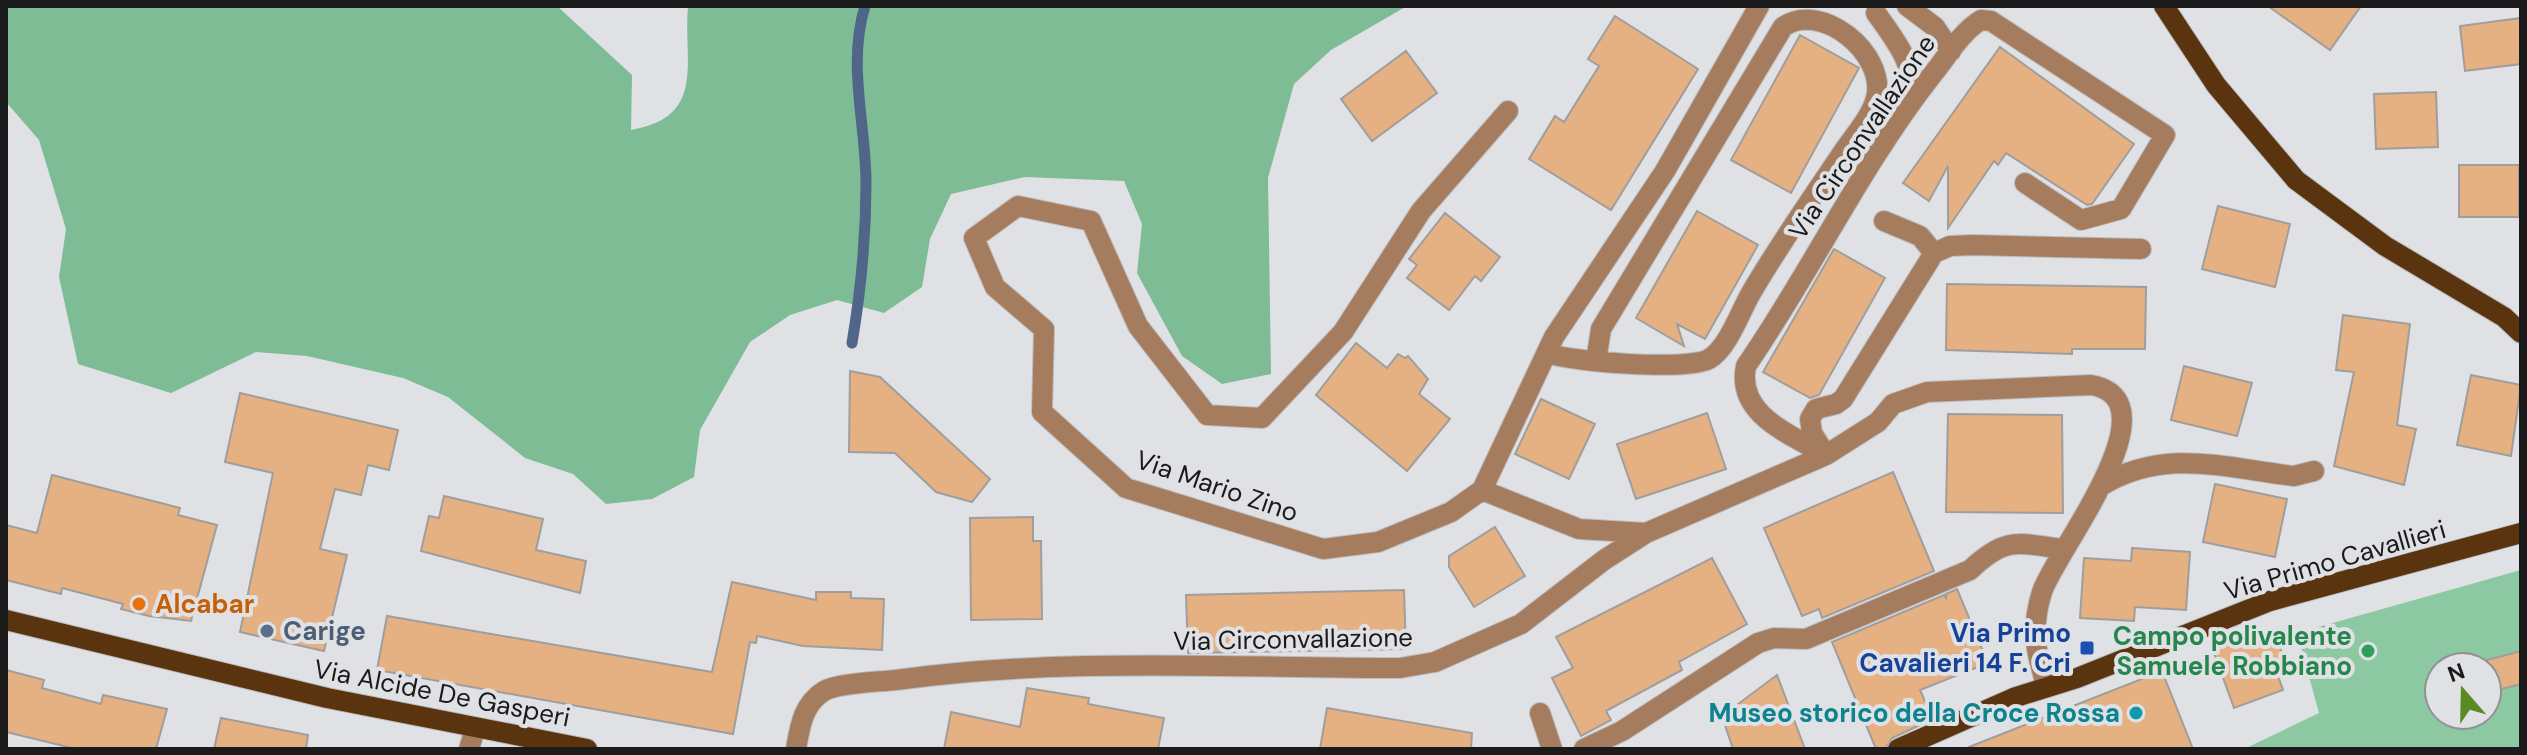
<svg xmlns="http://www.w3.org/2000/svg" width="2527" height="755" viewBox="0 0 2527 755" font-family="'DM Sans',sans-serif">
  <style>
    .green { fill: #8cc9a2; fill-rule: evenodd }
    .forest { fill: #7ebc95 }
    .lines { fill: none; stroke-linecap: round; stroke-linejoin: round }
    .stream { stroke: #4f658a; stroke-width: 11 }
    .building { fill: #e5b183; stroke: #a09e9c; stroke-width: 2 }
    .minor-casing { stroke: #bcbdc0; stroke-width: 22 }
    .major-casing { stroke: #bcbdc0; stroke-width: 22 }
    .minor { stroke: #a57d5e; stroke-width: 20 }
    .major { stroke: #5a330f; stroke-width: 20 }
    .food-dot { fill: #e8710a; stroke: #dfe1e4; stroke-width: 3 }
    .service-dot { fill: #5c6f8a; stroke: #dfe1e4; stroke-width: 3 }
    .transit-dot { fill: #1a4fb4; stroke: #dfe1e4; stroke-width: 3 }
    .leisure-dot { fill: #2e9e5b; stroke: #dfe1e4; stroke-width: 3 }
    .culture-dot { fill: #0f9aa8; stroke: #dfe1e4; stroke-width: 3 }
    .labels { text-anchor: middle; stroke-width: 8; stroke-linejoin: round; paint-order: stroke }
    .street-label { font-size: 26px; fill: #1b1b1c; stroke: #dfe1e4 }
    .food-label { font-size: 26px; font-weight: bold; fill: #c56008; stroke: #dfe1e4; text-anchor: start }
    .service-label { font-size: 26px; font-weight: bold; fill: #4e5e75; stroke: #dfe1e4; text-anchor: start }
    .transit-label { font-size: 26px; font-weight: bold; fill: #164399; stroke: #dfe1e4; text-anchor: end }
    .leisure-label { font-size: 26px; font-weight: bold; fill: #27864d; stroke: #dfe1e4; text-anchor: end }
    .culture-label { font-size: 26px; font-weight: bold; fill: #0d838f; stroke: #dfe1e4; text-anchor: end }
  </style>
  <rect width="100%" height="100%" fill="#dfe1e4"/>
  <path class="green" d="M2521 570V749H2244L2319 713 2297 633ZM2439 667H2487V715H2439Z"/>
  <path class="forest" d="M6 6H557L632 75 631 130C707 117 683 63 688 6H1407L1331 50 1294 84 1268 178 1271 374 1222 384 1182 356 1137 273 1142 224 1124 181 1025 177 951 194 930 239 922 287 884 313 837 300 790 315 750 342 700 430 694 477 652 499 606 504 573 474 525 458 448 397 403 378 307 356 256 352 171 393 78 364 59 277 66 229 39 140 6 102Z"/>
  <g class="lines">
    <path class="stream" d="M852 343C861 290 866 237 866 183 866 124 847 65 865 6"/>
  </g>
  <path class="building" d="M2268 6H2361L2330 50Z
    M1615 16 1698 69 1611 210 1529 159 1555 116 1564 122 1599 66 1588 59Z
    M2521 18V64L2465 71 2460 26Z
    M1800 35 1859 68 1791 193 1731 160Z
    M2000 47 2134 144 2092 204 2087 205 2006 153 1998 165 1994 161 1948 228V166L1929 201 1903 183Z
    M1406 51 1437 93 1372 141 1341 99Z
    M2436 92 2438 147 2376 149 2374 94Z
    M2459 165H2519V217H2459Z
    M2218 206 2290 224 2275 287 2202 269Z
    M1697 211 1758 245 1705 339 1677 324 1684 346 1636 318Z
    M1445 213 1500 257 1481 281 1475 276 1449 310 1407 278 1417 265 1409 259Z
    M1834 249 1885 278 1819 395 1810 398 1763 372Z
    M1947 284 2146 287 2145 349H2072V354L1946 350Z
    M2343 315 2410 324 2397 425 2416 429 2404 485 2334 466 2354 372 2336 370Z
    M1356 343 1387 368 1398 354 1405 358 1408 356 1428 379 1419 394 1450 419 1407 471 1316 395Z
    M2184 366 2252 383 2237 436 2171 420Z
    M850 371 880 377 990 479 972 502 936 492 895 453 849 452Z
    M2471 375 2521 385 2511 456 2457 445Z
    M240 393 398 430 389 470 368 465 361 495 335 489 320 549 347 555 324 651 240 632 273 473 225 462Z
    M1541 399 1595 424 1569 479 1515 454Z
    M1707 413 1726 469 1636 499 1617 444Z
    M1948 414 2062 415 2063 513 1946 512Z
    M1893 472 1934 571 1822 618 1819 609 1802 616 1764 528Z
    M52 475 180 508 178 515 217 525 191 621 149 616 121 609 123 604 62 588 61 594 6 580V525L37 533Z
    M2215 484 2287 499 2275 557 2203 542Z
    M444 496 543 519 536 550 586 561 580 593 421 551 429 516 439 518Z
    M1033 517V541H1041L1042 619 971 620 970 518Z
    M1495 527 1525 576 1474 607 1449 567V556Z
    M2132 548 2190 552 2186 610 2135 607 2134 621 2080 618 2084 558 2131 561Z
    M1712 558 1747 624 1679 662 1682 670 1606 711 1611 720 1581 736 1552 678 1573 668 1556 637Z
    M732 582 816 600V592H851V598L884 599 882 650 803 646 757 636 756 643 750 642 733 734 377 670 387 616 712 672Z
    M1957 589 1988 663 1920 690 1933 719 1892 738 1885 749H1876L1832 642 1944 595 1946 598V594Z
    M1404 590 1406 649 1188 653 1186 595Z
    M2273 629 2286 663 2275 667 2283 690 2234 708 2213 650Z
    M2521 651V684L2487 693V660Z
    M6 670 44 680 42 688 101 704 103 695 167 709 156 749H76L6 732Z
    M2162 671 2193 749H1969V747Z
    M1777 675 1805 749H1733L1722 716Z
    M1027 688 1089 698 1088 704 1164 718 1158 749H944L951 712 1020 727Z
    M1327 708 1472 733 1471 749H1320Z
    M221 718 308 735 306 749H214Z"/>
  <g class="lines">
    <defs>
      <path id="minor" d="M1907 6 1935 27 1951 51
        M1876 13C1897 43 1915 63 1912 101
        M1508 111 1421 211 1343 332 1262 418 1207 415 1138 326 1091 221 1018 206 974 238 995 287 1044 329 1042 412 1126 488 1323 549 1378 542 1451 512 1482 490 1554 337 1665 171 1759 6
        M1884 221 1920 236 1934 253
        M1547 353C1571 362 1687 371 1709 359 1728 348 1740 312 1751 293 1779 245 1810 201 1841 155 1852 138 1871 118 1876 98 1887 53 1820 0 1783 27L1601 329 1596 361
        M1826 455C1790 434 1736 415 1746 366 1811 272 1860 167 1932 75 1947 57 1961 32 1981 20L1991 21 2165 135 2121 209 2081 220 2025 183
        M1826 455 1812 433 1810 419 1816 409 1836 404 1843 399 1934 253 1950 246 1973 245 2141 249
        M2101 486C2164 447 2225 468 2294 476L2314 471
        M1482 490 1579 529 1646 533
        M1540 713 1552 749
        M469 749 475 729
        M796 749C800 726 803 704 824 691 838 683 878 682 896 680 1062 657 1233 668 1400 668L1435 662 1521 624 1604 560 1646 533 1826 455 1878 422 1893 404 1927 392 2091 385C2178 400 2055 552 2042 592 2031 627 2035 652 2047 687
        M1584 749 1622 731 1758 643 1774 638 1806 639 1970 570C2006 536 2017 543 2063 549"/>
      <path id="major" d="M2164 6 2216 85 2296 180 2385 246 2504 317 2521 333
        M6 620 327 698 587 749
        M1898 749 2016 697 2077 678 2270 601 2521 533"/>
    </defs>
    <use href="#minor" class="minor-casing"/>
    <use href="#major" class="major-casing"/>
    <use href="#minor" class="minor"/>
    <use href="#major" class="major"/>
  </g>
  <circle class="food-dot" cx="139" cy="604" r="8"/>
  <circle class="service-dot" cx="267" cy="631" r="8"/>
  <rect class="transit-dot" x="2079" y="640" width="16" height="16" rx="4"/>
  <circle class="leisure-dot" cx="2368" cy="651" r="8"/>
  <circle class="culture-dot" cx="2136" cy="713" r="8"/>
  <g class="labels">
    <g class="street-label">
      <text transform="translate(1862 137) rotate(-56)" y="9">Via Circonvallazione</text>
      <text transform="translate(1217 486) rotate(19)" y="9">Via Mario Zino</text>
      <text transform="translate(2335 560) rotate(-16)" y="9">Via Primo Cavallieri</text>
      <text transform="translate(1293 639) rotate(-1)" y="9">Via Circonvallazione</text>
      <text transform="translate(442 693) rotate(11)" y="9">Via Alcide De Gasperi</text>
    </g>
    <g class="food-label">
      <text x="155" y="613">Alcabar</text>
    </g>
    <g class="service-label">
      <text x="283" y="640">Carige</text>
    </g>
    <g class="transit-label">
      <text x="2071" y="642">Via Primo<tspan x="2071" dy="30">Cavalieri 14 F. Cri</tspan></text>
    </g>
    <g class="leisure-label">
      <text x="2352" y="645">Campo polivalente<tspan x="2352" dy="30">Samuele Robbiano</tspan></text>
    </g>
    <g class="culture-label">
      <text x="2120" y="722">Museo storico della Croce Rossa</text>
    </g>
  </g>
  <rect width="2527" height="755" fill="none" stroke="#1b1b1c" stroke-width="16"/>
  <g transform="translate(2463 691) rotate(340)"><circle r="38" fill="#dfe1e4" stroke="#919294" stroke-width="2"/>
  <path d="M0-6L14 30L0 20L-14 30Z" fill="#5a8b22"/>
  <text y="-12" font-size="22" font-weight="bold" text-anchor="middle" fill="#1b1b1c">N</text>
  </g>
</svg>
